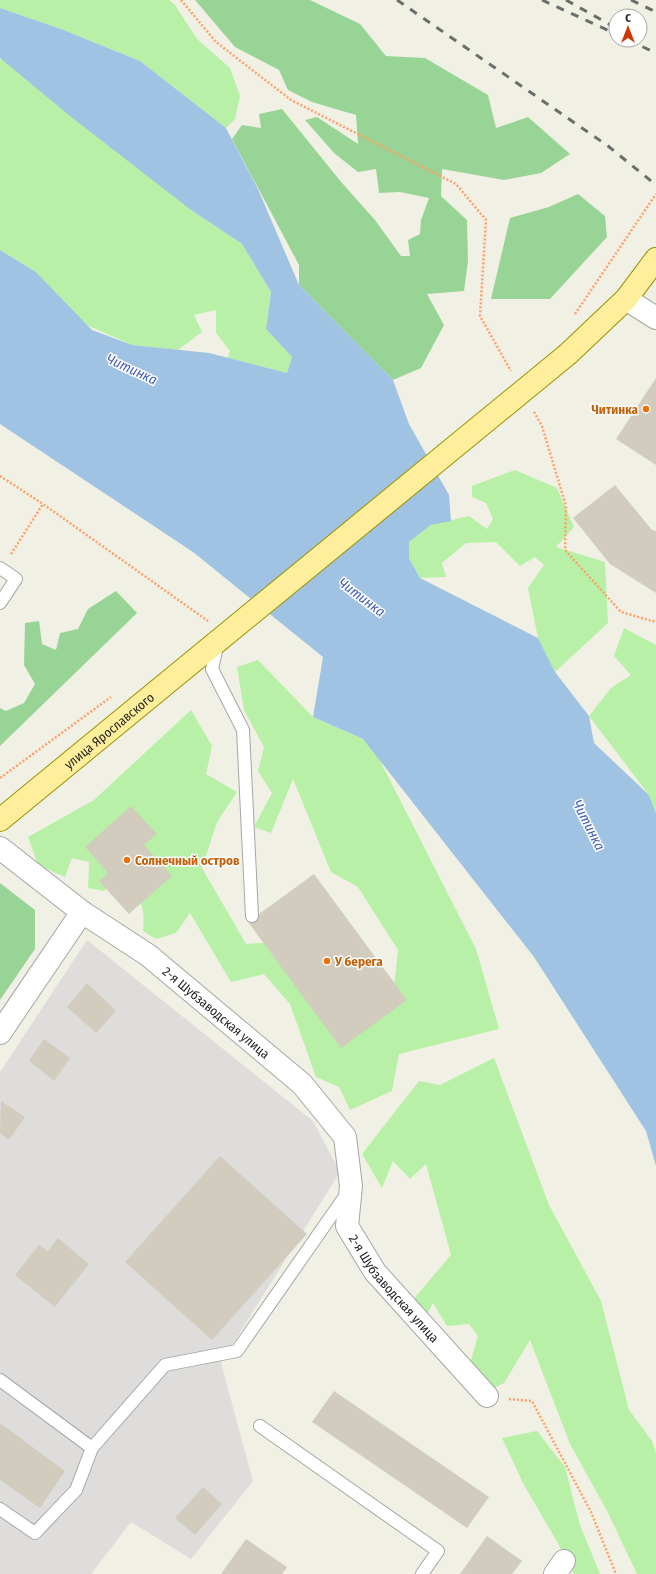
<svg xmlns="http://www.w3.org/2000/svg" width="656" height="1574" viewBox="0 0 656 1574" font-family="'Fira Sans Condensed',sans-serif">
  <style>
    .residential { fill: #dedddc }
    .grass { fill: #b7f0a6 }
    .forest { fill: #98d496 }
    .water { fill: #a1c3e3 }
    .building { fill: #d1ccbe }
    .lines { fill: none; stroke-linecap: round; stroke-linejoin: round }
    .service-casing { stroke: #a6a6a6; stroke-width: 14 }
    .minor-casing { stroke: #a6a6a6; stroke-width: 24 }
    .primary-casing { stroke: #9b9100; stroke-width: 24 }
    .path { stroke: #ffa068; stroke-width: 2.5; stroke-dasharray: 2 2; stroke-linecap: butt }
    .service { stroke: #fff; stroke-width: 12 }
    .minor { stroke: #fff; stroke-width: 22 }
    .primary { stroke: #ffef9c; stroke-width: 22 }
    .rail { stroke: #6d6d6d; stroke-width: 3; stroke-dasharray: 8 8; stroke-linecap: butt }
    .primary-bridge-casing { stroke: #9b9100; stroke-width: 24; stroke-linecap: butt }
    .primary-bridge { stroke: #ffef9c; stroke-width: 22 }
    .food-dot { fill: #e8710a; stroke: #fff; stroke-width: 1.5 }
    .labels { text-anchor: middle; stroke-width: 3; stroke-linejoin: round; paint-order: stroke }
    .food-label { font-size: 13px; font-weight: bold; fill: #c56008; stroke: #fff; text-anchor: start }
    .street-label { font-size: 13px; fill: #1f1f1f; stroke: #fff }
    .water-label { font-size: 14px; font-style: italic; fill: #425eb9; stroke: #fff }
  </style>
  <rect width="100%" height="100%" fill="#f1f0e5"/>
  <path class="residential" d="M87 940 313 1121 340 1172 221 1363 253 1481 191 1559 131 1522 91 1574H0V1072Z"/>
  <path class="grass" d="M0 0H169L175 5 197 39 230 68 240 96 235 119 226 128 140 61 61 29 0 8Z
    M2 59 191 210 242 244 271 292 266 329 292 357 287 373 228 358 230 351 216 333V310L194 315 202 332 178 350 132 345 87 325 36 272 0 250V60Z
    M515 470 557 488 574 527 556 547 605 562 608 623 555 672 538 638 528 588 544 565 535 557 520 566 496 542 466 543 442 563 446 577 420 578 409 558V542L431 525 469 516 487 529 493 519 486 503 472 497V486Z
    M624 628 656 645V813L649 795 589 716 611 688 631 675 614 656Z
    M258 660 313 717 371 743 476 949 499 1029 399 1054 392 1091 350 1110 339 1087 316 1077 290 1004 264 974 231 982 190 913 176 933 156 939 143 931C146 902 139 893 115 878L104 891 88 888 89 862 72 858 65 877 38 865 28 837 94 800 191 710 212 746 206 774 237 792 217 822 202 868 246 944 273 942 392 1005 398 950 358 887 331 872 293 779 271 833 254 827 272 793 258 771 264 747 244 710 237 667Z
    M494 1058 549 1205 601 1301 629 1410 652 1441 656 1454V1574H637L607 1511 570 1444 530 1340 504 1383 485 1392 471 1360 478 1336 469 1324 447 1326 433 1303 424 1320 411 1302 451 1255 426 1164 410 1179 393 1161 382 1188 362 1154 419 1081 440 1085Z
    M537 1431 565 1467 580 1525 600 1574H574L556 1540 524 1485 502 1438Z"/>
  <path class="forest" d="M195 0H310L360 24 386 56 425 58 488 95 496 128 528 117 570 154 541 173 504 180 442 169 441 196 467 220 468 261 464 291 427 294 444 325 421 368 393 380 299 285V265L232 139 242 125 261 128 259 114 282 109 342 183 375 220 401 256H410L408 240 420 234 421 220 429 198 400 192 379 193 376 169 358 172 334 153 305 120 317 117 358 144 356 115 312 102 288 90 279 70 235 47Z
    M578 194 605 216 607 237 550 299H491L510 218 549 207Z
    M116 591 137 613 0 746V708L6 711 24 703 35 684 24 665 25 623 39 621 42 644 56 650 60 633 78 629 88 609Z
    M0 883 35 910V949L0 1000Z"/>
  <path class="water" d="M0 8 61 29 140 61 226 128 258 189 299 285 393 380 409 424 449 495 451 521 431 525 409 542V558L420 578 538 638 555 672 589 716 594 743 649 795 656 813V1166L646 1131 534 957 363 739 313 717 323 657 193 552 0 424V250L36 272 92 330 132 345 209 353 287 373 292 357 266 329 271 292 242 244 191 210 70 116 0 58Z"/>
  <path class="building" d="M656 378V465L616 439Z
    M615 485 652 530 656 531V593L610 564 573 518Z
    M131 806 157 834 144 845 172 876 129 914 99 881 108 873 85 847Z
    M314 874 407 1000 341 1048 248 922Z
    M87 983 116 1011 96 1033 67 1007Z
    M44 1039 70 1058 54 1081 29 1061Z
    M1 1101 25 1117 9 1140 0 1133Z
    M220 1156 307 1234 212 1340 125 1262Z
    M58 1238 89 1264 55 1307 15 1275 39 1245 48 1251Z
    M334 1391 489 1497 467 1528 312 1422Z
    M0 1423 65 1471 40 1508 0 1480Z
    M203 1487 222 1504 195 1535 175 1518Z
    M487 1536 522 1561 512 1574H460Z
    M246 1539 287 1567 282 1574H221Z"/>
  <g class="lines">
    <defs>
      <path id="service" d="M0 568 16 579 0 603
        M218 642 212 669 243 730 252 916
        M0 1380 92 1448 76 1490 35 1533 0 1509
        M260 1426 438 1551 422 1574
        M92 1448 165 1365 237 1351 348 1192"/>
      <g id="minor">
        <path d="M626 299 656 318"/>
        <path id="s1" d="M0 848 82 912 148 955 302 1084 345 1137 351 1186 347 1226 375 1272 487 1396"/>
        <path d="M0 1033 82 912"/>
        <path d="M555 1574 564 1561"/>
      </g>
      <g id="primary">
        <path d="M568 354 626 299 656 259"/>
        <path id="s2" d="M0 820 218 641"/>
      </g>
    </defs>
    <use href="#service" class="service-casing"/>
    <use href="#minor" class="minor-casing"/>
    <use href="#primary" class="primary-casing"/>
    <path class="path" d="M181 0 216 42 291 100 456 184 486 220 480 316 511 371
      M575 314 656 194
      M534 412 542 426 566 506 565 550 621 612 656 622
      M0 476 43 504 208 621
      M11 554 43 504
      M0 778 111 697
      M509 1399 532 1401 591 1512 616 1574"/>
    <use href="#service" class="service"/>
    <use href="#minor" class="minor"/>
    <use href="#primary" class="primary"/>
    <path class="rail" d="M397 0 608 146 656 185
      M542 0 616 34
      M566 0 616 28
      M631 0 656 12
      M628 40 656 53"/>
    <defs>
      <path id="primary-bridge" d="M218 641 568 354"/>
    </defs>
    <use href="#primary-bridge" class="primary-bridge-casing"/>
    <use href="#primary-bridge" class="primary-bridge"/>
  </g>
  <g class="food-dot">
    <circle cx="646" cy="409" r="4"/>
    <circle cx="127" cy="860" r="4"/>
    <circle cx="327" cy="961" r="4"/>
  </g>
  <g class="labels">
    <g class="food-label">
      <text x="638" y="414" text-anchor="end">Читинка</text>
      <text x="135" y="865">Солнечный остров</text>
      <text x="335" y="966">У берега</text>
    </g>
    <g class="street-label">
      <text dy="5" stroke="none"><textPath href="#s2" startOffset="141">улица Ярославского</textPath></text>
      <text dy="5" stroke="none"><textPath href="#s1" startOffset="272">2-я Шубзаводская улица</textPath></text>
      <text dy="5" stroke="none"><textPath href="#s1" startOffset="620">2-я Шубзаводская улица</textPath></text>
    </g>
    <g class="water-label">
      <text transform="translate(132 369) rotate(25)" y="5">Читинка</text>
      <text transform="translate(362 597) rotate(37)" y="5">Читинка</text>
      <text transform="translate(589 825) rotate(63)" y="5">Читинка</text>
    </g>
  </g>
  <g transform="translate(628 28)"><circle r="19" fill="#ffffff" stroke="#a5a5a5"/>
  <path d="M0-3L7 15L0 10L-7 15Z" fill="#cf3700"/>
  <text y="-6" font-size="11" font-weight="bold" text-anchor="middle" fill="#1f1f1f">С</text>
  </g>
</svg>
